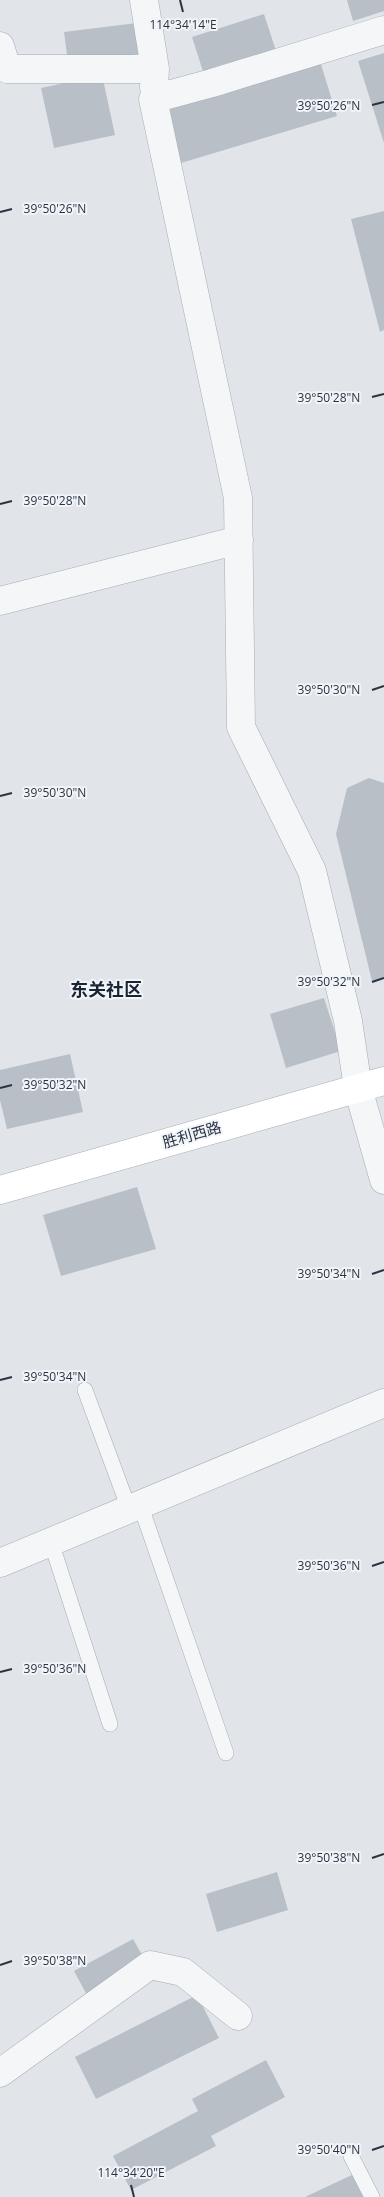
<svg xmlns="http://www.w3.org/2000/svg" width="384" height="2197" viewBox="0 0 384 2197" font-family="'Open Sans','Noto Sans SC',sans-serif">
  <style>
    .building { fill: #b9bfc7 }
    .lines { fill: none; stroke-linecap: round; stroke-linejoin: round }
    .lane-casing { stroke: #a6acb4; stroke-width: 16 }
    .street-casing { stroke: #a6acb4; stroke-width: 29 }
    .secondary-casing { stroke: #a6acb4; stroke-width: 29 }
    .lane { stroke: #f4f6f8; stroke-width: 15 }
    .street { stroke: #f4f6f8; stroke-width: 28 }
    .secondary { stroke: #fff; stroke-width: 28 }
    .ticks { fill: none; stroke: #293342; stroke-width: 2 }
    .labels { text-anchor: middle; stroke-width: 4; stroke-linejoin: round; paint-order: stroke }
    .street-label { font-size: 15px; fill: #293342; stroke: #f1f4f8 }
    .quarter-label { font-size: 18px; font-weight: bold; fill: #1b2433; stroke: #f1f4f8 }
    .ticks-label { font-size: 12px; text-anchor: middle; fill: #293342; stroke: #f1f4f8; stroke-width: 4; stroke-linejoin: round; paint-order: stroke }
  </style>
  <rect width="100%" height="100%" fill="#e1e5ea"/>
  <path class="building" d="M347 0H384V11L353 21Z
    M264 14 278 57 206 81 192 37Z
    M137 23 140 54 68 62 64 32Z
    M384 53V143L358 61Z
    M319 58 337 116 181 163 163 104Z
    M102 75 115 135 54 148 41 88Z
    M384 211V330L380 332 351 219Z
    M369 778 384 783V978L372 981 336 834 347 788Z
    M324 998 341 1051 286 1068 270 1014Z
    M70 1054 83 1112 7 1129 0 1100V1070Z
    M137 1187 156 1249 61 1276 43 1215Z
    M277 1872 288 1910 217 1932 206 1894Z
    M133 1939 146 1962 87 1995 74 1971Z
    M197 1995 219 2038 96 2099 75 2057Z
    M266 2060 285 2097 211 2136 216 2146 131 2190 113 2156 198 2111 192 2099Z
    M354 2174 365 2197H305Z"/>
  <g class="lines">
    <defs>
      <path id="lane" d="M85 1390 129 1509
        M140 1504 226 1753
        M51 1542 110 1724
        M351 2156 372 2197"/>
      <path id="street" d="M144 0 155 69 154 87
        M384 30 212 83 153 99 238 498 241 727 312 871 348 1021 358 1088 384 1180
        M0 46 7 69H155
        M0 601 239 540
        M0 1563 384 1403
        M0 2073 150 1965 183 1972 238 2016"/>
      <path id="secondary" d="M0 1190 384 1081"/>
    </defs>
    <use href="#lane" class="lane-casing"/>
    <use href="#street" class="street-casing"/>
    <use href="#secondary" class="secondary-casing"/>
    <use href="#lane" class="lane"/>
    <use href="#street" class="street"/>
    <use href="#secondary" class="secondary"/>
  </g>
  <path class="ticks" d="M180 0 183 12M372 105 384 102M0 212 12 209M372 397 384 394M0 504 12 501M372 690 384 686M0 796 12 793M372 982 384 978M0 1088 12 1085M372 1274 384 1270M0 1380 12 1377M372 1566 384 1562M0 1672 12 1669M372 1858 384 1854M0 1965 12 1961M372 2150 384 2146M131 2185 134 2197"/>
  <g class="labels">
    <g class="street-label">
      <text transform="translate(192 1135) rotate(-16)" y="5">胜利西路</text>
    </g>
    <g class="quarter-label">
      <text x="106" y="996">东关社区</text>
    </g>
  </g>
  <g class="ticks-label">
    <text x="183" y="29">114°34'14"E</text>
    <text x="329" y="110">39°50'26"N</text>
    <text x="55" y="213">39°50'26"N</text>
    <text x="329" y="402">39°50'28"N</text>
    <text x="55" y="505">39°50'28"N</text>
    <text x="329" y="694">39°50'30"N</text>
    <text x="55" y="797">39°50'30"N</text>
    <text x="329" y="986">39°50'32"N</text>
    <text x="55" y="1089">39°50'32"N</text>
    <text x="329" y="1278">39°50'34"N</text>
    <text x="55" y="1381">39°50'34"N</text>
    <text x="329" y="1570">39°50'36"N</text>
    <text x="55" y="1673">39°50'36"N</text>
    <text x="329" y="1862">39°50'38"N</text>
    <text x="55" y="1965">39°50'38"N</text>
    <text x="329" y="2154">39°50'40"N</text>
    <text x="131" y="2177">114°34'20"E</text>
  </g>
</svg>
